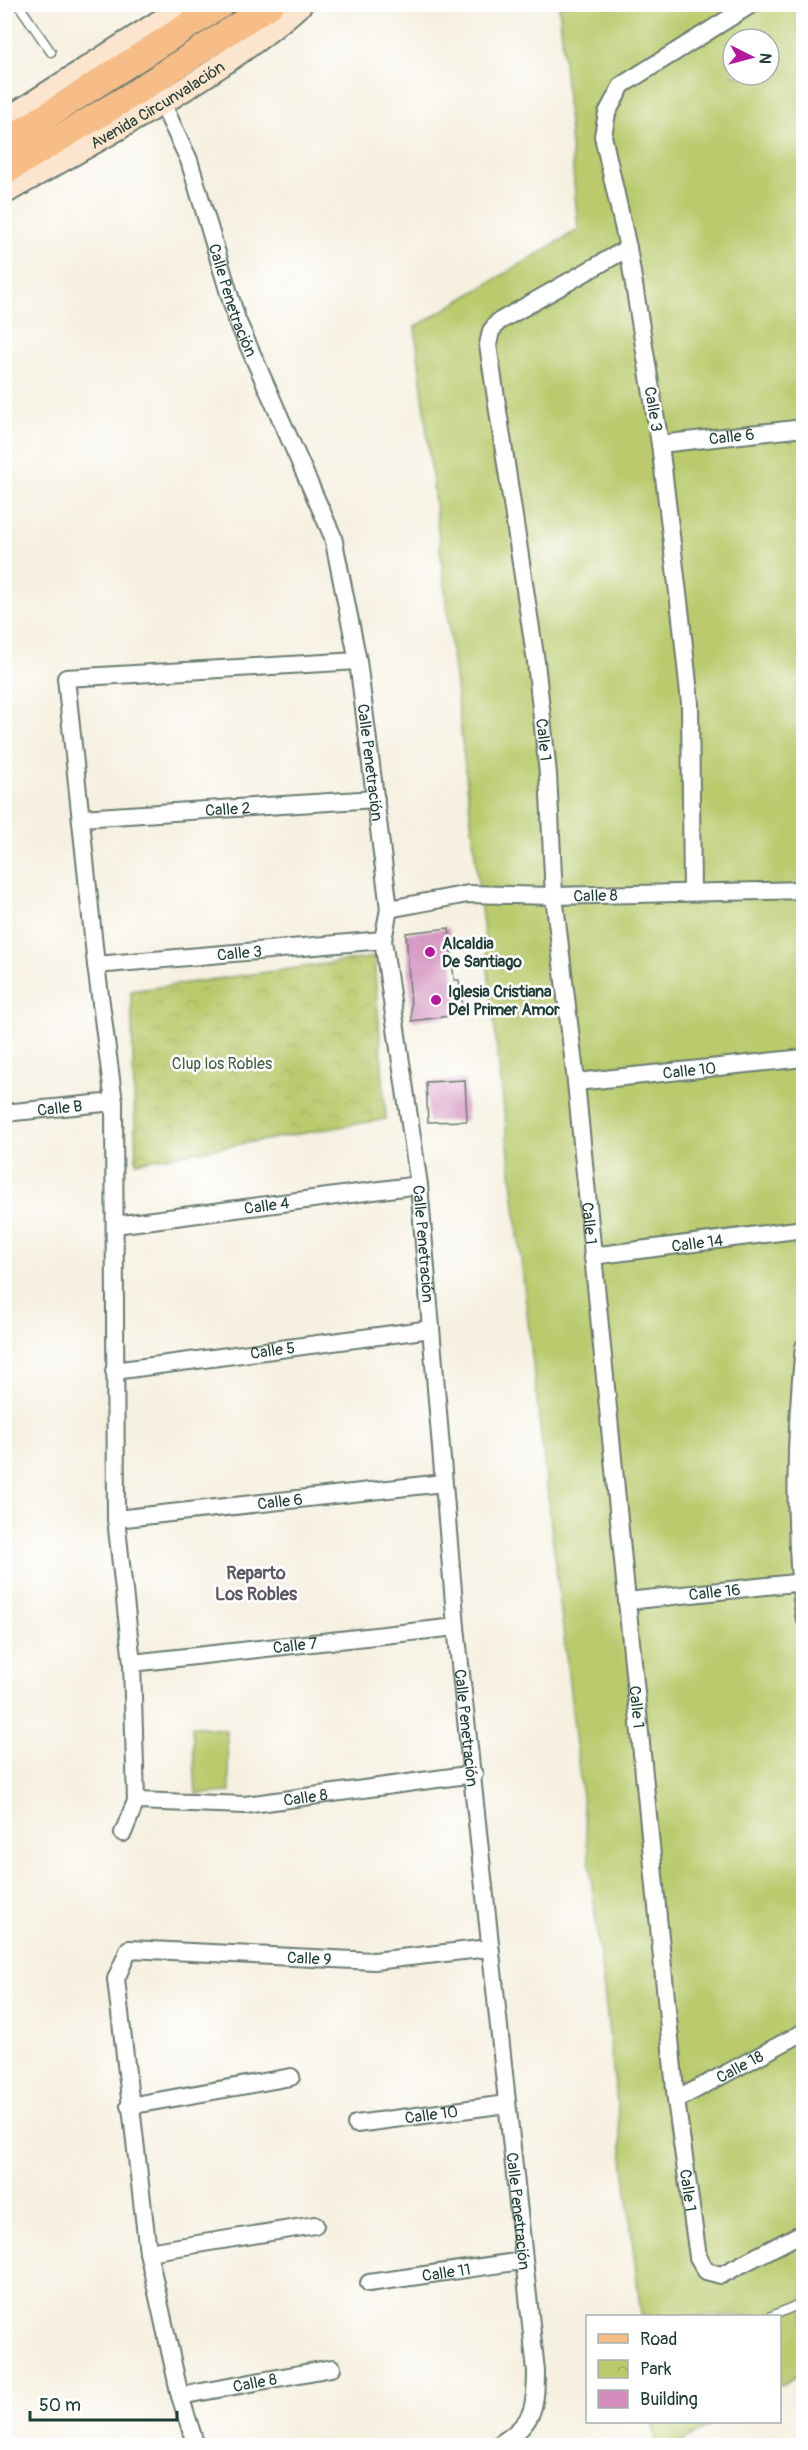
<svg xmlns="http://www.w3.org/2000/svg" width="808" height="2450" viewBox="0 0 808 2450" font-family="Pangolin,sans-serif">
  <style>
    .green { fill: #baca6d; stroke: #6c8450; stroke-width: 1.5; fill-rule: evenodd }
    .park { fill: url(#park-crowns); stroke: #6c8450; stroke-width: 1.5 }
    .building { fill: #d28dbc }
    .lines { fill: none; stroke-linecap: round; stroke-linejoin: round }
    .lane-casing { stroke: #6a7c70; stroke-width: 11 }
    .street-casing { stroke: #6a7c70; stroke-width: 20 }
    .secondary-casing { stroke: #6a7c70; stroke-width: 26 }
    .primary-casing { stroke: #6a7c70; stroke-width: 28 }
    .lane { stroke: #fff; stroke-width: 8 }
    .street { stroke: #fff; stroke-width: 16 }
    .secondary { stroke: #fce5cf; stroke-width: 22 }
    .primary { stroke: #f7bd88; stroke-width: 26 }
    .poi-dot { fill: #b5179e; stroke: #fff; stroke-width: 2 }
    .labels { text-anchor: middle; stroke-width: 5; stroke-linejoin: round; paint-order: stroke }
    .street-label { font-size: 16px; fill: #1f3d34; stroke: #fff }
    .poi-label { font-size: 16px; font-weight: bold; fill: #1f3d34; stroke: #fff; text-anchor: start }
    .park-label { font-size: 16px; fill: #466042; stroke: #fff }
    .neighbourhood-label { font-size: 18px; font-weight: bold; fill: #5e5964; stroke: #fff }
  </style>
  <defs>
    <pattern id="park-crowns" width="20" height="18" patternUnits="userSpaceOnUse" patternTransform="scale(1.5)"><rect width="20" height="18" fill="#baca6d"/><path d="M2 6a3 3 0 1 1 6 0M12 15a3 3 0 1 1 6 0" fill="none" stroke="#9fae5f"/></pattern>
  </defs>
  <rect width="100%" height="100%" fill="#fff"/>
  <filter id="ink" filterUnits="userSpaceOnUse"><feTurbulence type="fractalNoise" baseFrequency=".0167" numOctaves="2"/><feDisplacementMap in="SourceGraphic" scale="12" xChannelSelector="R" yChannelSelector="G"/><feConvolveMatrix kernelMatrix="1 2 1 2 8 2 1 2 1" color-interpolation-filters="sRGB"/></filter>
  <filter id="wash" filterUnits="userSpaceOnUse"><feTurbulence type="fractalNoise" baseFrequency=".008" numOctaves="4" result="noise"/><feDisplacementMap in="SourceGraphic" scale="24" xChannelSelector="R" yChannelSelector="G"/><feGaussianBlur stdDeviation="1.35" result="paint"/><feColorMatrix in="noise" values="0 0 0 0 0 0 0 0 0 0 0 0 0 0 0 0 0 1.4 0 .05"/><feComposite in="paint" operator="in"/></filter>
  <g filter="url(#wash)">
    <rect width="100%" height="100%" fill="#f5f0e0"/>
    <path class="green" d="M559 5H803L804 2372 780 2386V2316H641L415 327 578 230ZM733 39H769V75H733Z
      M192 1726 226 1730 230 1792 196 1794Z
      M653 2422H717L676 2445H656Z"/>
    <path class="park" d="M374 957 386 1119 136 1162 131 991Z"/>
    <g id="blocks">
      <path class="building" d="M449 928 454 980H459L464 1014 412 1021 406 933Z
        M465 1080 467 1121 428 1122 426 1082Z"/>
    </g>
  </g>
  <g filter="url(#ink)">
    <use href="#blocks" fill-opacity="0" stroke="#6a7c70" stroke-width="1.5"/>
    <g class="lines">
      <defs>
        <path id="lane" d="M18 4 51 52
          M4 100 12 116
          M772 2316 804 2302"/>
        <g id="street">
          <path id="s1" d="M162 103 189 160 237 320 333 537 358 661 389 909 383 940 419 1185 456 1627 536 2371C536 2412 532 2424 497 2446"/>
          <path id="s2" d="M628 248 498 322 491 331 488 345 536 662 548 774 554 896 576 1082 676 2100 698 2257 706 2271 721 2275 804 2232"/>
          <path id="s3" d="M660 444 804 428"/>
          <path id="s4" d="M81 818 376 799"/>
          <path d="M692 892 690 703 681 618 660 444 628 248 603 136 607 113 622 85 752 4"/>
          <path id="s5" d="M389 909 468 894 554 896 804 890"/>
          <path id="s6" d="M96 965 383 940"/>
          <path id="s7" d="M576 1082 804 1058"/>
          <path id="s8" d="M4 1113 114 1102"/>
          <path id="s9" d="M115 1225 419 1185"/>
          <path id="s10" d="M592 1256 804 1229"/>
          <path d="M804 1347C795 1432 793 1531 804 1616"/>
          <path id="s11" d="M114 1371 431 1329"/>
          <path id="s12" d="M116 1519 443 1483"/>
          <path id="s13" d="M627 1601 804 1582"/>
          <path id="s14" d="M132 1663 456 1627"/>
          <path id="s15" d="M136 1801 245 1805 474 1774"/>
          <path d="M123 1833 136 1801 132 1663 116 1519 114 1102 96 965 66 678 358 661"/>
          <path id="s16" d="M676 2100 804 2032"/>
          <path d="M129 2106 291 2077"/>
          <path id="s17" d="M356 2124 507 2104"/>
          <path d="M148 2252 315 2225"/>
          <path id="s18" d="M369 2283 522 2261"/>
          <path id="s19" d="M180 2396 332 2368"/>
          <path id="s20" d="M196 2446 180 2396 148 2252 116 1979 129 1949 374 1961 489 1948"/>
        </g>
        <g id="secondary">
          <path d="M4 121 187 4"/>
          <path id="s21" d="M4 193C102 137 217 79 301 4"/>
        </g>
        <path id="primary" d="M4 143 222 4
          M4 172 133 94 271 4"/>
      </defs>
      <use href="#lane" class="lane-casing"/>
      <use href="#street" class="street-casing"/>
      <use href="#secondary" class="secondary-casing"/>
      <use href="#primary" class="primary-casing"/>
      <use href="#lane" class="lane"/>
      <use href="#street" class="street"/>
      <use href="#secondary" class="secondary"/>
      <use href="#primary" class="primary"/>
    </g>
  </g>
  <g class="poi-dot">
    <circle cx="430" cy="952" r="6"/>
    <circle cx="436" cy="1000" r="6"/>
  </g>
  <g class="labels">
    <g class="street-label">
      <text dy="6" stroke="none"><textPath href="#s21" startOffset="177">Avenida Circunvalación</textPath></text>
      <text dy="6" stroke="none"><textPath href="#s1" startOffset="210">Calle Penetración</textPath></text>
      <text transform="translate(654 409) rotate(81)" y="6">Calle 3</text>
      <text dy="6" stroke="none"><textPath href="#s3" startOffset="72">Calle 6</textPath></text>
      <text dy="6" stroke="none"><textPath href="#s2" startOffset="574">Calle 1</textPath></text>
      <text dy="6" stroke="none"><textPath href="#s1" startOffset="696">Calle Penetración</textPath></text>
      <text dy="6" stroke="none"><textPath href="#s4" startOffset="147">Calle 2</textPath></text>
      <text dy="6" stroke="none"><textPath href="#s5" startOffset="208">Calle 8</textPath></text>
      <text dy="6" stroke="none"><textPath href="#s6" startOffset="144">Calle 3</textPath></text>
      <text dy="6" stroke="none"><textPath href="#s7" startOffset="114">Calle 10</textPath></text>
      <text dy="6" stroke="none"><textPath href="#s8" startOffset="56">Calle B</textPath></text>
      <text dy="6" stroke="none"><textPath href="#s9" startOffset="153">Calle 4</textPath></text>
      <text dy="6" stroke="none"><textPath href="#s2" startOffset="1060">Calle 1</textPath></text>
      <text dy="6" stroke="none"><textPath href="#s10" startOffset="106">Calle 14</textPath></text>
      <text dy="6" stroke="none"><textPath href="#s1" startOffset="1182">Calle Penetración</textPath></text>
      <text dy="6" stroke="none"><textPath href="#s11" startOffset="160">Calle 5</textPath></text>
      <text dy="6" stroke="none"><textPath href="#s12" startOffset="165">Calle 6</textPath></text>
      <text dy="6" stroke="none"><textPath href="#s13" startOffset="88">Calle 16</textPath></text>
      <text dy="6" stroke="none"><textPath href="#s14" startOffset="164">Calle 7</textPath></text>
      <text dy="6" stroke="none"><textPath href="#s2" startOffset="1546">Calle 1</textPath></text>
      <text dy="6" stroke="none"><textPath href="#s1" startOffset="1668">Calle Penetración</textPath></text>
      <text dy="6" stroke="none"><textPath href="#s15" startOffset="170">Calle 8</textPath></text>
      <text dy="6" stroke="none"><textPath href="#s20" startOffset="688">Calle 9</textPath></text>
      <text dy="6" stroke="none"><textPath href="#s16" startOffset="72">Calle 18</textPath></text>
      <text dy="6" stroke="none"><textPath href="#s17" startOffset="76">Calle 10</textPath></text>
      <text dy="6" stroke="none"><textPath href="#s2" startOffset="2032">Calle 1</textPath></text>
      <text dy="6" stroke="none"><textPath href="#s1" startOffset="2154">Calle Penetración</textPath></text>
      <text dy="6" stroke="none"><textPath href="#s18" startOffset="78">Calle 11</textPath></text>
      <text dy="6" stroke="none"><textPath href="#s19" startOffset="76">Calle 8</textPath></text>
    </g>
    <g class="poi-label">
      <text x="442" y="949">Alcaldia<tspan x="442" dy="18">De Santiago</tspan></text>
      <text x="448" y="997">Iglesia Cristiana<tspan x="448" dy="18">Del Primer Amor</tspan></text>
    </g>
    <g class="park-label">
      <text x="222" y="1069">Clup los Robles</text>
    </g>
    <g class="neighbourhood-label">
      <text x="256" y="1579">Reparto<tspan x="256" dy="21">Los Robles</tspan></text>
    </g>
  </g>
  <rect width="808" height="2450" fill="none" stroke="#fff" stroke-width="24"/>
  <rect x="586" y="2315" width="195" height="108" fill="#ffffff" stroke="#a5b1ae" stroke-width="1.5"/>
  <rect x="598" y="2334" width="30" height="9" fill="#f7bd88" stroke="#a5b1ae" stroke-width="1.5"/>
  <text x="640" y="2345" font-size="18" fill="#1f3d34">Road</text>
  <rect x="598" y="2360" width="30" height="18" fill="url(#park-crowns)" stroke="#a5b1ae" stroke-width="1.5"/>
  <text x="640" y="2375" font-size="18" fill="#1f3d34">Park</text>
  <rect x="598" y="2390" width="30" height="18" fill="#d28dbc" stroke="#a5b1ae" stroke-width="1.5"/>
  <text x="640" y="2405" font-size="18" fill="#1f3d34">Building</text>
  <g transform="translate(751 57) rotate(96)"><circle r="28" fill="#ffffff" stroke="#a5b1ae" stroke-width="1.5"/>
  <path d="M0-4.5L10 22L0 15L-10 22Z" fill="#b5179e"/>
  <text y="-9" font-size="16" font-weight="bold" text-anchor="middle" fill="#1f3d34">N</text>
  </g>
  <path d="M30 2411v9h147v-9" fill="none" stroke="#1f3d34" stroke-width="3"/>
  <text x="39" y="2411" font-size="18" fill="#1f3d34" stroke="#ffffff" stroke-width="4.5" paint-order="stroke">50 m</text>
</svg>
